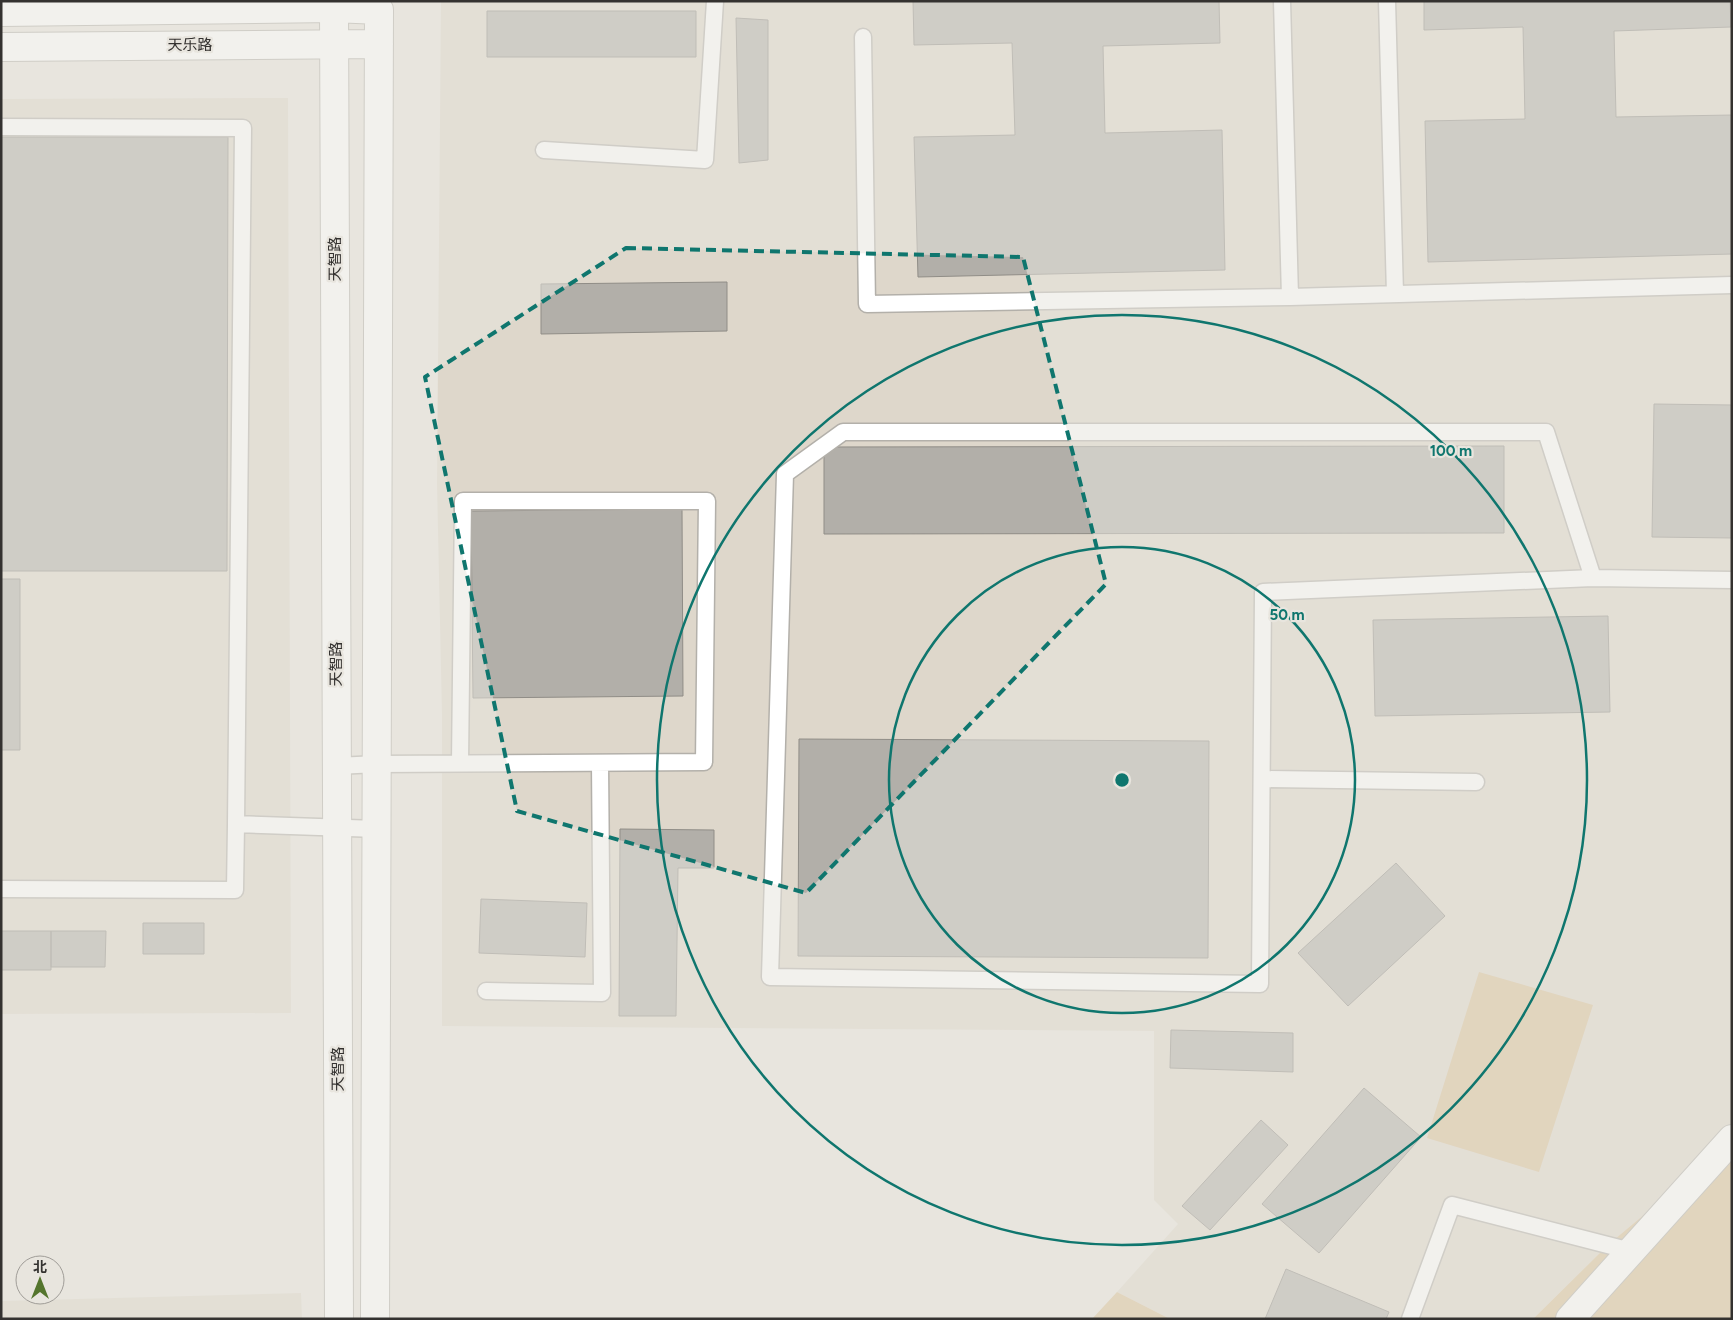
<svg xmlns="http://www.w3.org/2000/svg" width="1733" height="1320" viewBox="0 0 1733 1320" font-family="Figtree,'Noto Sans SC',sans-serif">
  <style>
    .built { fill: #ded7cb }
    .green { fill: #d9c198 }
    .building { fill: #b2afa9; stroke: #908d87 }
    .lines { fill: none; stroke-linecap: round; stroke-linejoin: round }
    .service-casing { stroke: #b3b0aa; stroke-width: 19 }
    .minor-casing { stroke: #b3b0aa; stroke-width: 30 }
    .tertiary-casing { stroke: #b3b0aa; stroke-width: 30 }
    .service { stroke: #fff; stroke-width: 16 }
    .minor { stroke: #fff; stroke-width: 28 }
    .tertiary { stroke: #fff; stroke-width: 28 }
    .marked { fill: none; stroke: #0f766e; stroke-width: 4; stroke-dasharray: 10 6; stroke-linejoin: round }
    .ring { fill: none; stroke: #0f766e; stroke-width: 2.5 }
    .labels { text-anchor: middle; stroke-width: 4.5; stroke-linejoin: round; paint-order: stroke }
    .street-label { font-size: 15px; fill: #343230; stroke: #e8e5de }
    .centre { fill: #0f766e; stroke: #e8e5de; stroke-width: 2.5 }
    .ring-label { font-size: 15px; text-anchor: middle; font-weight: bold; fill: #0f766e; stroke: #e8e5de; stroke-width: 4.5; stroke-linejoin: round; paint-order: stroke }
  </style>
  <rect width="100%" height="100%" fill="#e8e5de"/>
  <path class="built" d="M441 1H1732V1141L1609 1244 1533 1319H1170L1117 1292 1178 1224 1154 1200V1031L442 1026V715L437 484Z
    M288 98 291 1013 1 1014V99Z
    M301 1293 302 1319H1V1301Z"/>
  <path class="green" d="M1479 972 1593 1005 1539 1172 1427 1138Z
    M1732 1141V1319H1533L1609 1244Z
    M1117 1292 1170 1319H1092Z"/>
  <path class="building" d="M913 1H1219L1220 43 1103 46 1105 133 1222 130 1225 270 918 277 914 137 1015 135 1012 43 914 45Z
    M1424 1H1730L1731 27 1614 31 1616 117 1732 115V254L1428 262 1425 121 1525 119 1523 27 1424 30Z
    M487 11H696V57H487Z
    M736 18 768 20V160L739 163Z
    M1 137H228L227 571H1Z
    M727 282V331L541 334V284Z
    M1654 404 1732 405V538L1652 537Z
    M1504 446V533L824 534V447Z
    M682 509 683 696 473 698 471 511Z
    M1 579H20V750H1Z
    M1608 616 1610 712 1375 716 1373 620Z
    M799 739 1209 741 1208 958 798 956Z
    M620 829 714 830V868H678L676 1016H619Z
    M1396 863 1445 916 1348 1006 1298 953Z
    M481 899 587 903 585 957 479 953Z
    M143 923H204V954H143Z
    M1 931H51V970H1Z
    M51 931H106L105 967H51Z
    M1171 1030 1293 1033V1072L1170 1068Z
    M1364 1088 1421 1137 1319 1253 1262 1204Z
    M1261 1120 1288 1145 1210 1230 1182 1206Z
    M1286 1269 1389 1312 1386 1319H1265Z"/>
  <g class="lines">
    <defs>
      <path id="service" d="M1387 1 1395 294
        M863 37 867 304 1290 297 1282 1
        M1 127 243 128 236 824
        M544 150 705 160 715 1
        M1290 297 1732 285
        M1593 578 1546 432H843L785 474 770 977 1260 984 1263 592 1593 578 1732 580
        M337 766 377 764 704 762 707 501H463L460 763
        M1262 779 1476 782
        M1 889 235 890 236 824 377 829
        M486 991 602 993 600 763
        M1410 1319 1452 1205 1631 1251"/>
      <path id="minor" d="M1570 1319 1732 1139"/>
      <path id="tertiary" d="M334 8 339 1319
        M1 12 334 8 379 10 375 1319
        M1 47 379 44"/>
    </defs>
    <use href="#service" class="service-casing"/>
    <use href="#minor" class="minor-casing"/>
    <use href="#tertiary" class="tertiary-casing"/>
    <use href="#service" class="service"/>
    <use href="#minor" class="minor"/>
    <use href="#tertiary" class="tertiary"/>
  </g>
  <path d="M0 0H1733V1320H0ZM626 248 1023 257 1106 584 806 893 517 811 425 377Z" fill="#e8e5de" fill-opacity=".55" fill-rule="evenodd"/>
  <path class="marked" d="M626 248 1023 257 1106 584 806 893 517 811 425 377Z"/>
  <g class="ring">
    <circle cx="1122" cy="780" r="233"/>
    <circle cx="1122" cy="780" r="465"/>
  </g>
  <g class="labels">
    <g class="street-label">
      <text x="190" y="50">天乐路</text>
      <text transform="translate(335 259) rotate(-90)" y="5">天智路</text>
      <text transform="translate(336 664) rotate(-90)" y="5">天智路</text>
      <text transform="translate(338 1069) rotate(-90)" y="5">天智路</text>
    </g>
  </g>
  <circle cx="1122" cy="780" r="8" class="centre"/>
  <g class="ring-label">
    <text x="1451" y="456">100 m</text>
    <text x="1287" y="620">50 m</text>
  </g>
  <rect width="1733" height="1320" fill="none" stroke="#343230" stroke-width="5"/>
  <g transform="translate(40 1280)"><circle r="24" fill="#e8e5de" stroke="#a09d98"/>
  <path d="M0-4L9 19L0 12L-9 19Z" fill="#54752d"/>
  <text y="-8" font-size="14" font-weight="bold" text-anchor="middle" fill="#343230">北</text>
  </g>
</svg>
